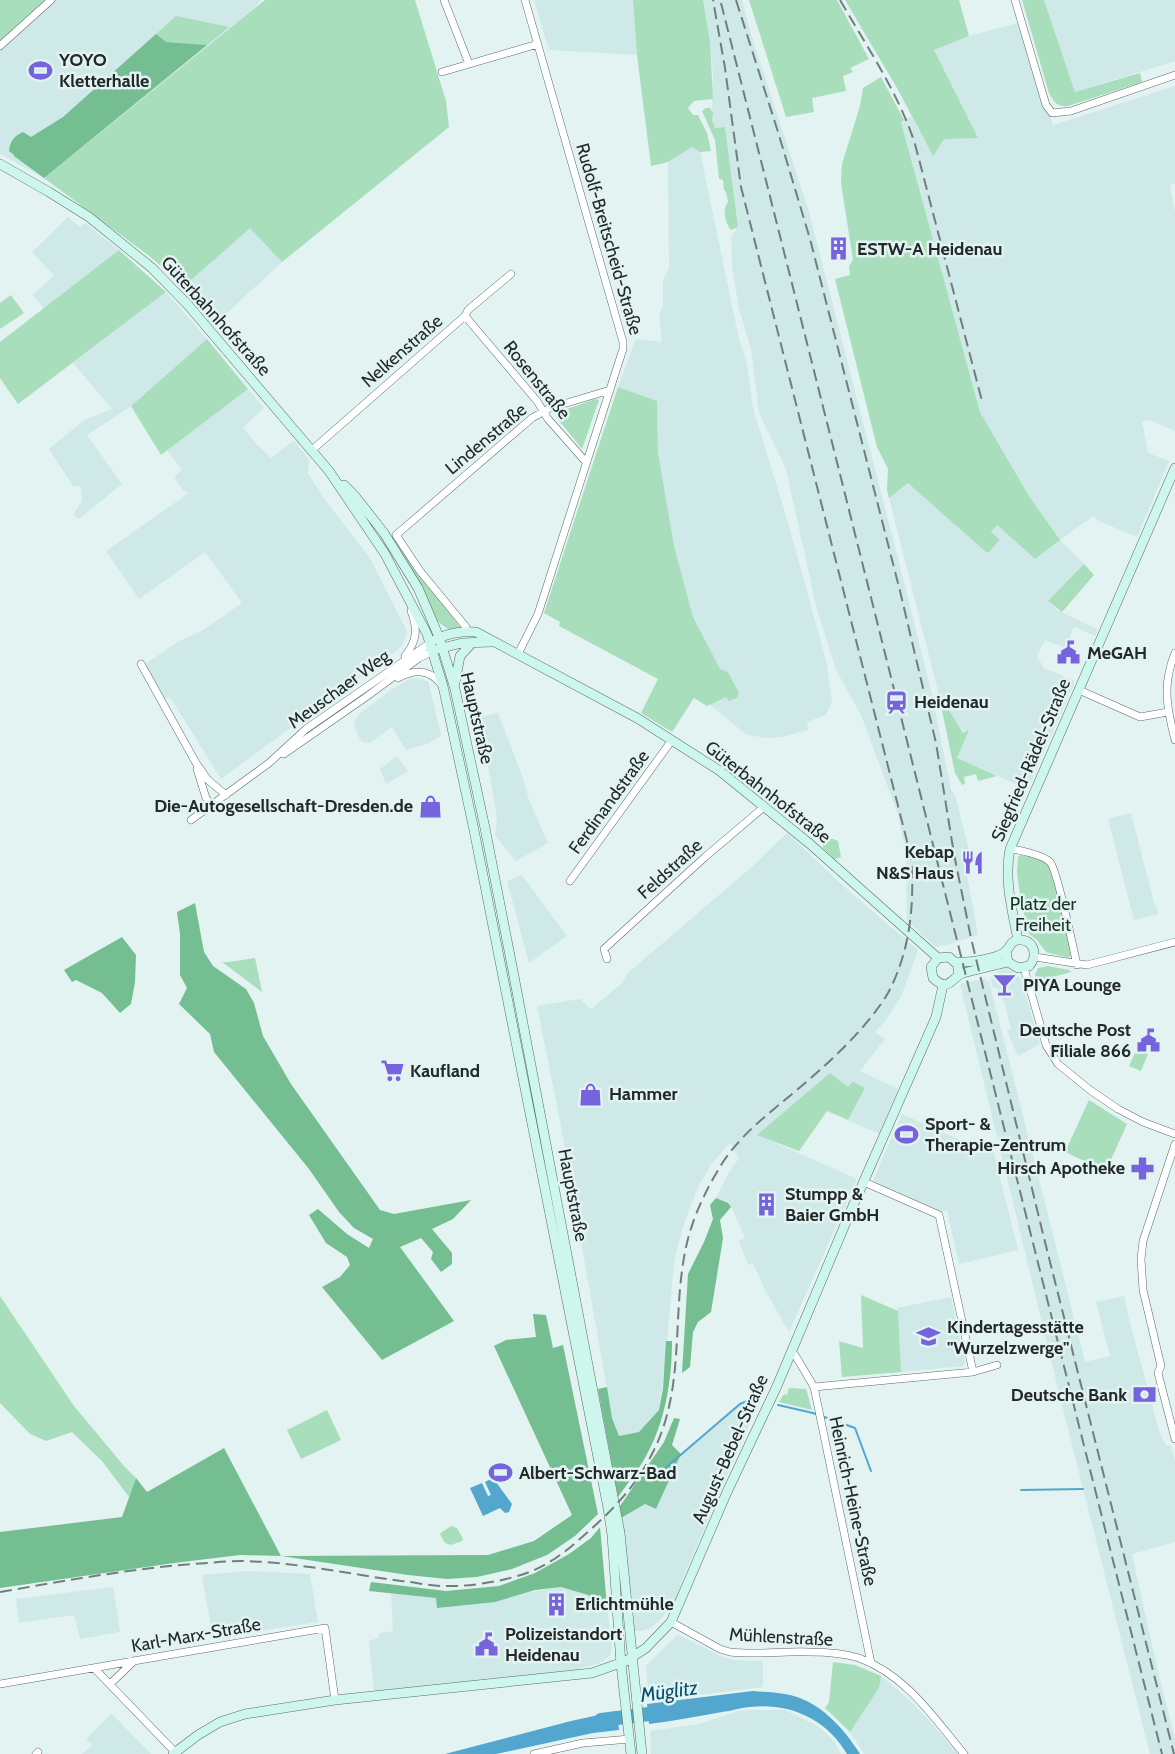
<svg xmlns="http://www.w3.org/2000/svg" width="1175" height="1754" viewBox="0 0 1175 1754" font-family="Cabin,sans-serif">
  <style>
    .built { fill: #cee9e8 }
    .green { fill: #a8debc }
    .forest { fill: #74be91 }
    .water { fill: #53a6cd }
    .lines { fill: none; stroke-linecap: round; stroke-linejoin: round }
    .stream { stroke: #53a6cd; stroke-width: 2 }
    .river { stroke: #53a6cd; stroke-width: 14 }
    .street-casing { stroke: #5b6b6a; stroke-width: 8 }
    .secondary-casing { stroke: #5b6b6a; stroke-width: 10 }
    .street { stroke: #fff; stroke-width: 7 }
    .secondary { stroke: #cdf6ec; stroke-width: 9 }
    .rail { stroke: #727d7c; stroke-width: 2; stroke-dasharray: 12 6; stroke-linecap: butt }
    .labels { text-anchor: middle; stroke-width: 5; stroke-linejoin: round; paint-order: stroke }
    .poi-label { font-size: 18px; font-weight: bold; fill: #232929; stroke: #e2f3f2; text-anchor: start }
    .street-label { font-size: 18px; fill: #232929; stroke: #e2f3f2 }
    .park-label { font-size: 18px; fill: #153623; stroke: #e2f3f2 }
    .water-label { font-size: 20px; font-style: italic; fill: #064f6a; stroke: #e2f3f2 }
  </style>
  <rect width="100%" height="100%" fill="#e2f3f2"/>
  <path class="built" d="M57 0H261L251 11 44 178 0 154V48Z
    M534 0H633L637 55 549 50Z
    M703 0H742L751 34 809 212 906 590 932 695 951 790 955 795 968 847 969 858 964 859 978 935 950 944 936 947 907 921 906 854 898 814 861 715 836 670 816 606 786 469 759 413 751 349 739 309 732 266 731 237 738 227 725 127 715 128 712 120 713 76 710 41Z
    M1044 0H1175V61L1075 92Z
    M1018 23 1053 125 1175 86V183L1170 185 1175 211V431L1150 420 1142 422 1148 453 1169 461 1137 537 1099 521 1093 516 1060 540 1084 564 1048 601 1057 610 1097 629 1095 636 1074 627 1065 648 1045 640 1037 656 1044 668 1075 681 1028 789 957 758 968 731 964 733 938 691 889 498 908 483 987 552H989L1000 541 991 532 997 525 1035 559 1060 540 1029 496 980 412 901 121 911 116 933 156V49L969 36Z
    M692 147 700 152 739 339 747 363 753 408 789 526 827 664 832 701 826 715 807 722 808 730 781 737 768 738 747 735 709 704 726 697 729 701 737 698 728 673 720 670 693 617 674 546 658 452 657 401 618 387 636 339 662 342 659 315 663 306V280L669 268 668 162Z
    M68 217 80 227 85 223 119 250 44 309 33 295 54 275 32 252Z
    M250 227 282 262 214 325 182 288Z
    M166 292 207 339 131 406 87 435 122 484 79 519 73 515 82 501 81 488 78 486H73L49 449 84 420 112 409 73 363Z
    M248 389 264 408 243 427 255 443 271 458 294 440 309 460 308 473 322 496 370 558 407 631 405 640 401 647 221 779 170 697 163 700 144 665 179 641 200 632 242 603 205 552 139 599 106 551 189 493 183 490 174 477 182 470 167 450Z
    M412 678 423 679 429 683 441 736 427 744 406 750 392 727 369 743 362 742 357 734 354 725 358 715 391 690Z
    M498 713 523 778 529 800 548 843 516 861 495 836 497 817 479 717Z
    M397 756 408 771 386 784 380 769Z
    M1131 813 1155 907H1157L1158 914 1134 920 1108 819Z
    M787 833 851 893 918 950 901 997 886 1020 875 1032 885 1039 860 1071 898 1089 879 1134 848 1120 865 1088 849 1087 758 1135 857 1179 789 1332 764 1288 753 1263 748 1265 739 1241 745 1238 731 1207 728 1203 716 1198 728 1174 739 1158 730 1143 712 1163 697 1189 682 1230 674 1262 664 1375 659 1410 639 1432 619 1436 612 1418 560 1121 537 1006 580 999 591 1009 622 983 629 972 755 864Z
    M522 875 567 936 529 963 507 881Z
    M1005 967 1018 975 1021 980 1040 1044 1018 1056 1007 1031 1011 1028 1005 1005 997 988 992 987 991 976Z
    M986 978V982L989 981 1085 1362 1110 1356 1096 1302 1124 1296 1129 1319 1159 1431 1166 1446 1171 1445 1175 1461V1542L1132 1554 1157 1667 1175 1739V1754H1150L1062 1405 960 984Z
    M902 1114 974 1146 971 1154 993 1149 1018 1250 959 1264 947 1210 940 1213 872 1183Z
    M951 1297 965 1363 963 1366 901 1372 897 1308Z
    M752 1399 759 1402 680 1585 676 1600 659 1621 650 1628 641 1631H634L633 1606 621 1518 645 1504 656 1509 681 1454 739 1403Z
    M248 1571 310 1574 318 1622 213 1638 202 1575Z
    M113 1587 120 1632 80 1639 74 1615 19 1623 16 1599Z
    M561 1587 588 1595 607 1606 612 1647 610 1656 600 1663 575 1670 511 1678 374 1691 369 1641 378 1638 380 1633 393 1631 391 1593 436 1598 437 1608Z
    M679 1635 725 1658 735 1660 763 1661V1687L649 1701 646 1666 676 1636Z
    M881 1676 907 1698 926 1717 958 1754H864L850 1732 879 1688Z
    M751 1710H785L819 1727 834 1741 841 1754H651L650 1731 699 1724 738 1711Z
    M112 1713V1714L151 1754H82L92 1745 86 1739Z"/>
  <path class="green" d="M0 0H57L0 48Z
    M265 0H415L446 101 449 127 282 262 250 228 182 288 167 271 148 255 44 178Z
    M633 0H703L710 41 713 99 694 101 688 108 693 115H698L707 133 711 151 700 152 692 147 668 162 651 166 637 55Z
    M749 0H837L869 59 850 68 853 72 843 76 846 91 812 98 814 112 786 117Z
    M845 0H959L969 36 934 50 978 138 944 139 933 156 897 88Z
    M1022 0H1044L1075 92 1140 73 1142 82 1068 106C1057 107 1054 102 1049 93Z
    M176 16 229 27 207 45 166 42 156 34Z
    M881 77 904 120 901 122 980 412 1029 496 1060 540 1035 559 997 525 991 532 1000 540 989 552H986L908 483 889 498 887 490 888 469 877 447 835 279 850 275 849 266 853 260 841 183 842 164 860 106 863 88Z
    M706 108H710L713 113 712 120 715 128 725 127 738 227 731 230C725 223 722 209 728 202L726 192 724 190 723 180 719 179 715 140 702 111Z
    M119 250 166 292 18 404 0 378V342Z
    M11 295 24 313 0 329V303Z
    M207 339 248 389 161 455 131 406Z
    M618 387 657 401 658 452 674 546 693 617 720 669 728 672 739 693 737 698 729 701 726 697 707 706 694 698 672 732 641 713 658 679 559 626 560 622 544 613Z
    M595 399 599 400 582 449 557 418 559 412Z
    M390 537H393L418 573 461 628 448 629 437 621Z
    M1084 564 1094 575 1062 612 1048 601Z
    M938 691 963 733 969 730 957 758 997 776 978 781 976 774 964 777 965 784 962 785 955 773Z
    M827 839H833L838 841 841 857 835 859 823 848V844Z
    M1022 854 1046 862 1051 868 1072 954 1069 958 1046 952 1037 940 1029 934 1027 929 1019 888 1017 872 1018 857Z
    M255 958 262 992 222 962H229Z
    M1048 966 1069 970 1071 972 1038 981 1036 980 1035 974 1038 968Z
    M1139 1044 1150 1049 1141 1071 1129 1066Z
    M830 1073 848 1087 853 1082 865 1088 848 1120 827 1111 799 1151 757 1135Z
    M1089 1100 1127 1124 1106 1171 1065 1152Z
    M861 1295 898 1311 901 1372 842 1377 839 1341 863 1348Z
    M0 1296 74 1406 124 1466 136 1478 129 1497 102 1461 72 1432 46 1441 30 1434 0 1403Z
    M789 1388 806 1389 812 1410 779 1402 784 1394 787 1395Z
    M327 1410 341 1440 301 1459 287 1430Z
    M451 1526 457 1528 463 1539 462 1541 451 1545 445 1543 440 1534 442 1532Z
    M833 1662 855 1665 881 1676 879 1688 850 1732 825 1708 829 1702Z"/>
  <path class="forest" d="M156 34 166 42 207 45 44 178 14 156V155L9 151C10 141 14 136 23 132L31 137 63 117Z
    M195 903 204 952 213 966 246 989 254 1003 263 1036 291 1084 380 1210 394 1214 471 1200 453 1219 432 1229 452 1253V1264L441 1272 431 1259 433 1252 421 1238 400 1247 454 1321 382 1360 322 1287 340 1277 350 1265 347 1257 326 1243 309 1215 318 1209 347 1234 369 1248 373 1239 354 1228 339 1212 309 1169 214 1052 210 1034 179 1004 187 988 180 975V934L177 912Z
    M122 937 136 955 135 982 131 1004 120 1013 102 993 76 980 72 982 64 970Z
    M716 1198 728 1203 731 1207 720 1220 723 1238 711 1312 698 1322 693 1332 690 1367 682 1373 688 1274 704 1242 713 1219 710 1205Z
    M533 1314 546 1315 553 1348 563 1345 598 1514 575 1536 547 1555 512 1569 477 1577 447 1579 408 1575 281 1556 240 1555 174 1563 0 1588V1532L122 1517 136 1478 147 1492 224 1448 281 1556 488 1555 534 1541 572 1515 494 1346 506 1340 536 1337Z
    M666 1341H672C672 1381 665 1423 645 1458 637 1472 627 1484 618 1497L598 1389 607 1387 612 1418 619 1436 639 1432 659 1410 663 1389Z
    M674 1418 680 1419 672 1445 681 1454 656 1509 645 1504 621 1518 618 1509 664 1442Z
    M600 1527 607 1606 588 1595 561 1587 535 1590 495 1602 437 1608 436 1598 369 1591 371 1582 446 1591 499 1586 535 1573 569 1554 591 1538Z"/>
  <path class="water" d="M493 1478 512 1504 509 1512 505 1513 500 1508 483 1516 470 1488 482 1483 488 1496 491 1495 485 1482Z
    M753 1691C764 1692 775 1692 785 1694 818 1699 844 1728 860 1754H847C827 1719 789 1702 749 1707 740 1708 731 1711 722 1712 698 1716 673 1721 649 1724L647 1704Z
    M617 1711 619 1730 593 1733 496 1754H445L571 1721Z"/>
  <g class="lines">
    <path class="stream" d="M778 1405 813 1413 855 1428 871 1471
      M656 1476 740 1404 752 1399
      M1021 1490 1083 1489"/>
    <path class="river" d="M601 1720 665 1712"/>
    <defs>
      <path id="street" d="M444 0 469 64
        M1015 0 1046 105 1052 113 1071 111 1175 75
        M0 46 51 0
        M442 72 538 44
        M465 316 537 401 548 419 586 462
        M312 450 465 316 468 310 511 274
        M467 631 466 627 420 571 396 535 532 418 550 408 610 390
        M1175 653C1162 684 1167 709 1175 740
        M518 654 538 614 623 349V342L525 0
        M405 656C417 641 418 629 411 611
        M141 664 196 763 208 780 226 795
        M398 678C415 669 429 669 441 684
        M1079 690 1140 717 1168 712
        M284 754 366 697 419 658 433 651
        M197 769 206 798 212 806
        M191 820 269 763 306 729 430 643
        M1010 849C1020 850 1043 855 1050 862 1058 871 1073 948 1077 965
        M570 881 672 740
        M1035 957 1087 965 1175 942
        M607 959 604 949 705 857 764 807
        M1024 968 1046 1045 1058 1064 1090 1090 1118 1109 1143 1122 1175 1134
        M1175 1144 1143 1241 1141 1259 1143 1290 1161 1366 1158 1373 1175 1439
        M864 1182 939 1215 973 1372
        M790 1353 795 1355 814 1387 871 1663
        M814 1387 973 1372 997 1365
        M671 1622 720 1649 730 1652C756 1655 783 1651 809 1652 825 1652 843 1653 859 1658 906 1675 934 1718 964 1754
        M94 1668 175 1752
        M0 1684 325 1628 335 1700
        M110 1684 134 1661
        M36 1754 38 1752
        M534 1754 583 1743 630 1739"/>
      <path id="secondary" d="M0 164 49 192 89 217 152 268 188 305 329 471 385 554 427 634 443 686 474 830 608 1508 612 1535 621 1664 631 1754
        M344 485 355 496 384 533 418 588 439 637 455 689 485 828 513 971 620 1533 642 1754
        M435 640C447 633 461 631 476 632L637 718 720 771 810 844 938 958
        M438 649 462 643 492 642
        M455 683 460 656 473 642
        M1018 940C1012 910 1004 879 1010 849L1175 468
        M956 962C967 963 998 959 1006 951 1011 946 1011 940 1019 940 1035 939 1038 957 1029 966L1018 968 1008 962 1006 951
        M958 975V965L949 957 938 958 931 967 933 978C949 993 951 978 963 973L1008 962
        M173 1754 198 1735 220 1722 245 1714 335 1700 592 1673 626 1661 646 1648 671 1622 727 1492 777 1386 849 1215 936 1017 943 985"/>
    </defs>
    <use href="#street" class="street-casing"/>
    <use href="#secondary" class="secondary-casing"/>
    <use href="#street" class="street"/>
    <use href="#secondary" class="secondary"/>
    <path class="rail" d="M736 0 778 132 810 239 900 591 936 743 954 854 971 938 1043 1234 1174 1754
      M840 0C867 47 898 92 915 144L982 401
      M721 3C869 586 1014 1171 1162 1754
      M0 1592C64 1581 128 1569 193 1564 209 1563 226 1561 242 1561 295 1562 349 1574 401 1581 415 1582 429 1586 443 1586 471 1587 506 1581 532 1571 554 1562 571 1547 589 1531 616 1507 638 1483 654 1450 685 1387 672 1318 685 1252 691 1220 706 1189 723 1162 744 1131 770 1113 798 1089 828 1064 868 1027 888 993 910 952 915 903 911 857L741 187 725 68 713 0"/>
  </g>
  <defs>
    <symbol id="stadium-bare" viewBox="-9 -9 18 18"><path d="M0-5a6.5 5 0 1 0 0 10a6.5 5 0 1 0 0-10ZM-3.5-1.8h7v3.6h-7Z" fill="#7663dd" stroke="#e2f3f2" stroke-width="2.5" paint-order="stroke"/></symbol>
    <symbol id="building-bare" viewBox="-9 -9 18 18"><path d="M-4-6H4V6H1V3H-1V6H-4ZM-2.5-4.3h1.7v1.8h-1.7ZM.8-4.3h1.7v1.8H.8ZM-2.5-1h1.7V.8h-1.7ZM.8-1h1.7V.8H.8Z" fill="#7663dd" stroke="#e2f3f2" stroke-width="2.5" paint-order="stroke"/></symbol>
    <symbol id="civic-bare" viewBox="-9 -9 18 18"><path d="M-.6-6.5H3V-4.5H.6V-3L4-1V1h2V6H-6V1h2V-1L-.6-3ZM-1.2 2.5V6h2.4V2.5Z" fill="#7663dd" stroke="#e2f3f2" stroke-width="2.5" paint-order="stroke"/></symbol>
    <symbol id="station-bare" viewBox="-9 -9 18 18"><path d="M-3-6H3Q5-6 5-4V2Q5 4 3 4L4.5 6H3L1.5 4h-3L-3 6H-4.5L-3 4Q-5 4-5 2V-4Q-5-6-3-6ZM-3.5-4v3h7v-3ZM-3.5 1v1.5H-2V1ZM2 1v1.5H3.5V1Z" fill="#7663dd" stroke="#e2f3f2" stroke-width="2.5" paint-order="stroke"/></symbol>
    <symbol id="shop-bare" viewBox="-9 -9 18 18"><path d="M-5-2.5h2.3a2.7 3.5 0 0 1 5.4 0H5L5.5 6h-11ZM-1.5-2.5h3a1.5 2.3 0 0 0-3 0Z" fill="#7663dd" stroke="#e2f3f2" stroke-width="2.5" paint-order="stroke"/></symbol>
    <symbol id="restaurant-bare" viewBox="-9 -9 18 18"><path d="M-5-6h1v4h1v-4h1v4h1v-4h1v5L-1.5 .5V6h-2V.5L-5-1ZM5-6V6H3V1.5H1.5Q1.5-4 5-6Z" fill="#7663dd" stroke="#e2f3f2" stroke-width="2.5" paint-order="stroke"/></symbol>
    <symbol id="bar-bare" viewBox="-9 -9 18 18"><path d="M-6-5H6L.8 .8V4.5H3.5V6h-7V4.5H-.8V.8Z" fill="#7663dd" stroke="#e2f3f2" stroke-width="2.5" paint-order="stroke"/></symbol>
    <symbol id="supermarket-bare" viewBox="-9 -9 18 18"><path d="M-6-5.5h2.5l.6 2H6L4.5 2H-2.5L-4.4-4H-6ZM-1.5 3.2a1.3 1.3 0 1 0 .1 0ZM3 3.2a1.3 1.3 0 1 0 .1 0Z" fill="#7663dd" stroke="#e2f3f2" stroke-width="2.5" paint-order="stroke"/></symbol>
    <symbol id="pharmacy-bare" viewBox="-9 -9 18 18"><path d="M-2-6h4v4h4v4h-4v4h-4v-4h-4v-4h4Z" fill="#7663dd" stroke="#e2f3f2" stroke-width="2.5" paint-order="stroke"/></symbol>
    <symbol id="school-bare" viewBox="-9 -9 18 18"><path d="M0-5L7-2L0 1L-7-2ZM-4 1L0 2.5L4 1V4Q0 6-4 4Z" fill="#7663dd" stroke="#e2f3f2" stroke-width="2.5" paint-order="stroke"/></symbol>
    <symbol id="bank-bare" viewBox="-9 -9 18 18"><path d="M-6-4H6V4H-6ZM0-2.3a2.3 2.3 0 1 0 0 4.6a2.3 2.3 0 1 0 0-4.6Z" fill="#7663dd" stroke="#e2f3f2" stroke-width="2.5" paint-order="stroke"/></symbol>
  </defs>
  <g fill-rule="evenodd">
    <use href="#stadium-bare" x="24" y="54" width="33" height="33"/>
    <use href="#building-bare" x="822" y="232" width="33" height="33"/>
    <use href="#civic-bare" x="1052" y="636" width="33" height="33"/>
    <use href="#station-bare" x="880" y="686" width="33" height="33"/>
    <use href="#shop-bare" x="414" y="790" width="33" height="33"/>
    <use href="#restaurant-bare" x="956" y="846" width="33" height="33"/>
    <use href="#bar-bare" x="988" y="968" width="33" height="33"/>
    <use href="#civic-bare" x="1132" y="1024" width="33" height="33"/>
    <use href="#supermarket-bare" x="376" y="1054" width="33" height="33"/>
    <use href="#shop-bare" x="574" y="1078" width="33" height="33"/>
    <use href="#stadium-bare" x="890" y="1118" width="33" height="33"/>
    <use href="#pharmacy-bare" x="1126" y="1152" width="33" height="33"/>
    <use href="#building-bare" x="750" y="1188" width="33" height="33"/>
    <use href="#school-bare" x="912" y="1320" width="33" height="33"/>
    <use href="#bank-bare" x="1128" y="1378" width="33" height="33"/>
    <use href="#stadium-bare" x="484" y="1456" width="33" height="33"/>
    <use href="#building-bare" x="540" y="1588" width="33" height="33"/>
    <use href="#civic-bare" x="470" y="1628" width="33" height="33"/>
  </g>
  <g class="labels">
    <g class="poi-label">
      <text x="59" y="66">YOYO<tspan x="59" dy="21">Kletterhalle</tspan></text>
      <text x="857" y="255">ESTW-A Heidenau</text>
      <text x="1087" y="659">MeGAH</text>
      <text x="914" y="708">Heidenau</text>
      <text x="413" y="812" text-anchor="end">Die-Autogesellschaft-Dresden.de</text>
      <text x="954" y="858" text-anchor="end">Kebap<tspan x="954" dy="21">N&amp;S Haus</tspan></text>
      <text x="1023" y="991">PIYA Lounge</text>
      <text x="1131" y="1036" text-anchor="end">Deutsche Post<tspan x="1131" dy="21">Filiale 866</tspan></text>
      <text x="410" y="1077">Kaufland</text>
      <text x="609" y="1100">Hammer</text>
      <text x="925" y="1130">Sport- &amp;<tspan x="925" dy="21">Therapie-Zentrum</tspan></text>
      <text x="1125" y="1174" text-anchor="end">Hirsch Apotheke</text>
      <text x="785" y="1200">Stumpp &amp;<tspan x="785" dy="21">Baier GmbH</tspan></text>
      <text x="947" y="1333">Kindertagesstätte<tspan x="947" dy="21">"Wurzelzwerge"</tspan></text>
      <text x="1127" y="1401" text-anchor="end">Deutsche Bank</text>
      <text x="519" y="1479">Albert-Schwarz-Bad</text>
      <text x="575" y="1610">Erlichtmühle</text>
      <text x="505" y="1640">Polizeistandort<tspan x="505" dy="21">Heidenau</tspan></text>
    </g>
    <g class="street-label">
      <text transform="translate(609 239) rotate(74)" y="6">Rudolf-Breitscheid-Straße</text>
      <text transform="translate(216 316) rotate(48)" y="6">Güterbahnhofstraße</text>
      <text transform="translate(402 351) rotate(-41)" y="6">Nelkenstraße</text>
      <text transform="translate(537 380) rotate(51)" y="6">Rosenstraße</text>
      <text transform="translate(486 439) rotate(-40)" y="6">Lindenstraße</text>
      <text transform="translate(339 689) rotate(-36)" y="6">Meuschaer Weg</text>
      <text transform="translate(477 718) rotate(77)" y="6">Hauptstraße</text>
      <text transform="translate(1031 760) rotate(-67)" y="6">Siegfried-Rädel-Straße</text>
      <text transform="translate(768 792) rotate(38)" y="6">Güterbahnhofstraße</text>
      <text transform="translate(609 802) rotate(-54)" y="6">Ferdinandstraße</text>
      <text transform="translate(670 869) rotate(-42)" y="6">Feldstraße</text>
      <text transform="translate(573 1195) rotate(79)" y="6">Hauptstraße</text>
      <text transform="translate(730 1449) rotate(-66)" y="6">August-Bebel-Straße</text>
      <text transform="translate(853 1501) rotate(78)" y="6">Heinrich-Heine-Straße</text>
      <text transform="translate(196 1635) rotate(-10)" y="6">Karl-Marx-Straße</text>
      <text transform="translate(781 1637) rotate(3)" y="6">Mühlenstraße</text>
    </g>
    <g class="park-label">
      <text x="1043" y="910">Platz der<tspan x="1043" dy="21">Freiheit</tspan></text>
    </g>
    <g class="water-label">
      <text transform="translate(669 1691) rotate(-8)" y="7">Müglitz</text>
    </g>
  </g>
</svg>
